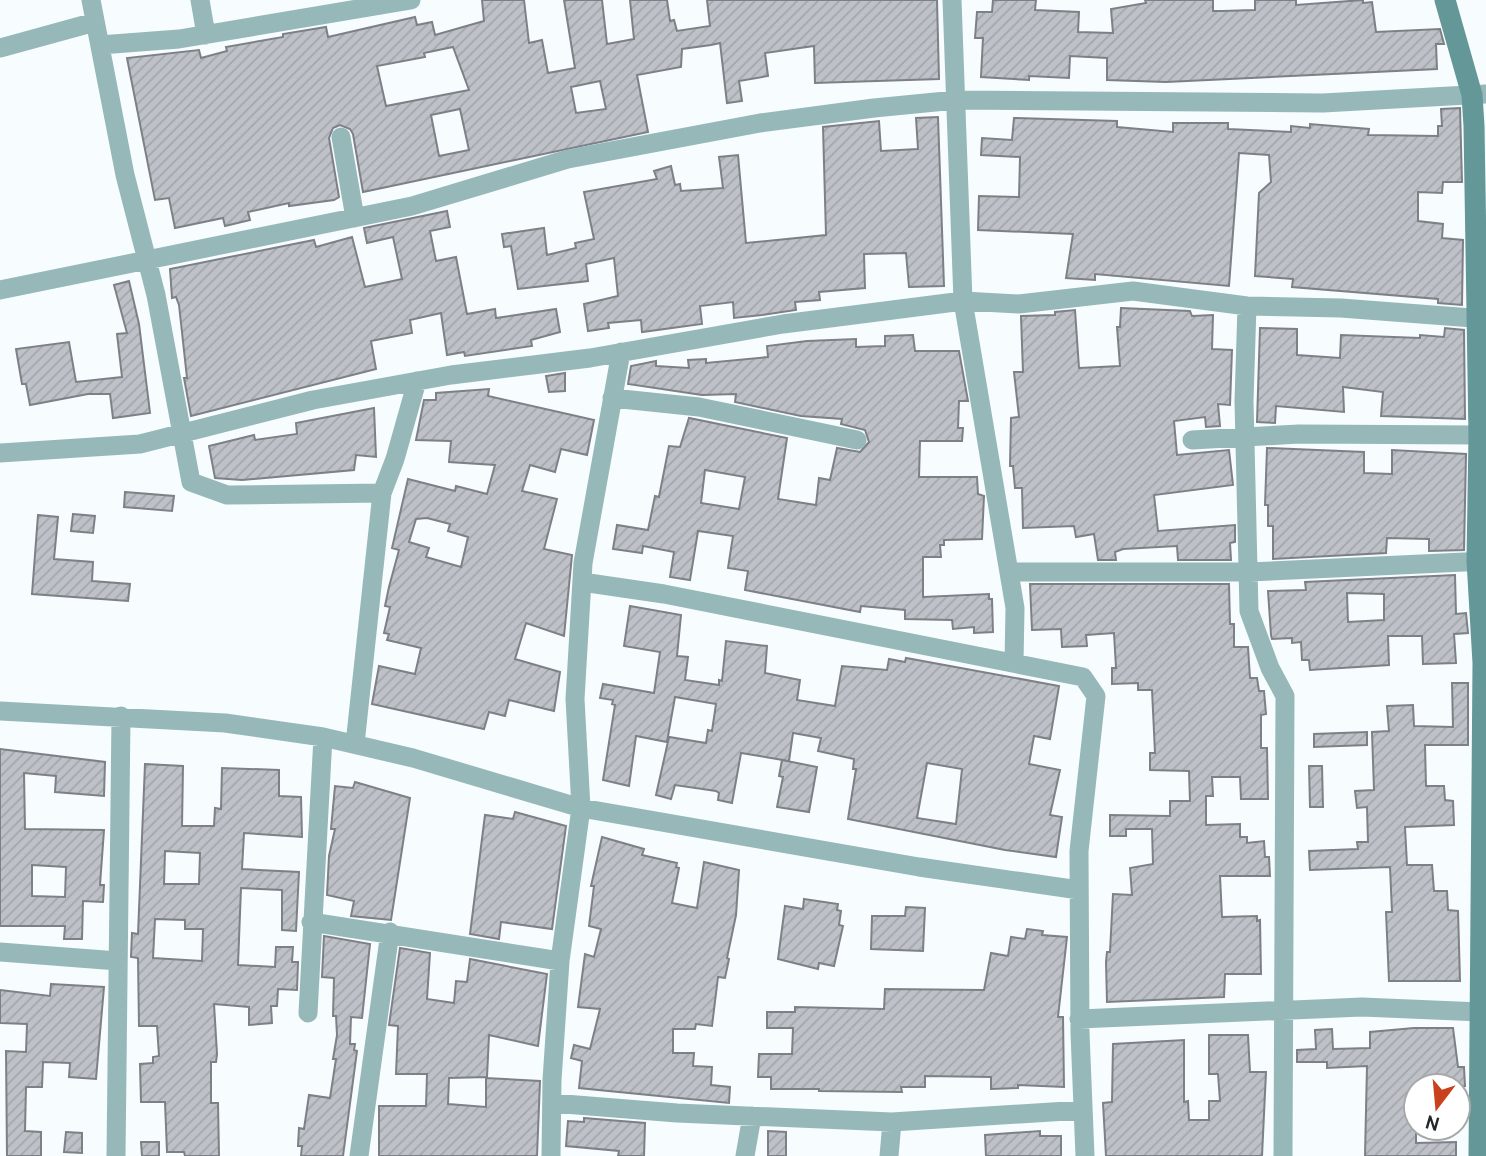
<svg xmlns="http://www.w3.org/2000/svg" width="1486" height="1156" viewBox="0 0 1486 1156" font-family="Cabin,sans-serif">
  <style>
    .building { fill: url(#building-hatch); stroke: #7d8086; stroke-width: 2; fill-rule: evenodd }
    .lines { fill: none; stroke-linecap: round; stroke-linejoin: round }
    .street { stroke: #96b8b9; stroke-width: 19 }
    .secondary { stroke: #639798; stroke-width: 21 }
  </style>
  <defs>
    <pattern id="building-hatch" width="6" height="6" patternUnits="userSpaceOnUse" patternTransform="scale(1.75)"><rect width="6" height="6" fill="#bec2c8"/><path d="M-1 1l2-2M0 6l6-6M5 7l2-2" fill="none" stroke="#a3a7ac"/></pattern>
  </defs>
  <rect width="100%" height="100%" fill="#f7fcfe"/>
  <path class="building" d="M482 0H524L529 43 542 40 548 73 575 68 564 0H602L607 44 634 39 630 0H667L670 21 674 20 677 31 710 26 707 0H937L939 79 815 83 814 46 765 53 768 76 739 81 742 101 727 103 720 43 711 45 682 49 681 67 637 75 648 132 363 192 353 134 350 129 340 125 333 128 329 138 339 197 334 200 289 206V203L248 212 250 220 225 226 223 218 175 228 169 198 155 200 127 58 199 50 201 58 227 51 226 47 283 37V34L326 27 328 37 415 17 417 25 432 22 435 35 484 21ZM453 47 469 90 386 106 377 66 425 57 424 53ZM600 81 606 109 576 113 571 87ZM460 109 469 150 439 156 431 115Z
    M993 0H1036L1035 10 1079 12 1078 32 1113 33 1111 9 1146 3 1145 0H1213V11H1222L1255 10V0H1296V5L1363 0V3L1372 2 1376 32 1440 29 1444 44H1436L1437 69 1166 82 1107 80V58L1070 56 1069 78 1029 76V80L981 77 983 38H975L977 12H992Z
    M1460 108 1462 182H1443L1442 193 1418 192V221L1443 224 1442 238 1463 240 1462 305 1438 303V299L1292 287 1293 279 1255 276 1259 193 1271 182 1269 155 1239 153 1229 286 1095 274V280L1066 278 1073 234 978 230 979 196 1019 197 1020 157 981 155 982 138 1012 140 1014 118 1117 121V127L1173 132V123H1228V129L1291 132V126L1310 128V124L1369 129 1368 135 1438 136V126H1442L1441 109Z
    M938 117 944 286 909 287 906 253 864 254 865 288 819 292 820 300 795 302 796 310 762 315 734 318 733 302 700 306 702 324 642 332 641 320 608 323 609 328 588 331 584 304 618 296 614 258 586 264 588 281 518 289 511 246 504 247 502 234 544 228 547 255 576 248 575 243 594 239 584 192 657 179 654 171 671 166 675 185 680 184 681 191 723 188 719 157 738 155 746 243 826 235 823 127 879 121 881 151 918 149 916 118Z
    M447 211 450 227 430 231 436 261 456 257 467 314 495 309 496 318 556 309 560 332 531 340 532 346 465 356 464 352 447 355 441 313 410 320 412 333 371 341 376 369 191 416 184 378H187L179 305 176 297 172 298 170 269 314 240 316 247 352 237 365 287 402 279 393 237 367 243 364 228Z
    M129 281 139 324 150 413 113 418 110 394H88L30 405 26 384H22L16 349 69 342 76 382 122 377 117 334 127 333 114 285Z
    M1121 308 1190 311 1192 316 1213 315 1212 349 1232 350 1230 405 1218 404 1220 426 1206 427 1205 417 1174 421 1177 455 1229 450 1233 485 1154 495 1158 531 1235 525V542L1230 543 1231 560H1178L1177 546 1123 549 1115 552 1116 560H1098L1094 534 1076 537 1074 526 1023 528 1022 488H1015L1013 466H1010L1011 418 1019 417 1014 372H1023L1021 316 1055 315V312L1075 310 1079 368 1120 366 1117 327H1120Z
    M1260 328 1297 329V355L1340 358 1341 335 1420 338V335L1444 337 1445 328 1464 330 1465 419 1381 416 1383 392 1343 387 1344 412 1276 406 1275 423 1257 422Z
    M913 335 915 351H959L968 401H959L958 428H963L962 441H920L919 477H977L978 494 984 496 982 539 944 540V545H940L941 557H923V597L989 594V599H992L993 632 974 633V627L953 629 952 620 905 619V610L861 606 860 612 745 590 748 571 728 568 733 536 698 531 690 580 670 577 674 552 643 546 642 553 613 549 617 525 648 530 655 496 659 497 669 446 680 447 689 418 787 438 778 499 816 505 819 478 830 480 837 448 860 452 869 442 865 430 841 424 842 419 801 416 735 402 736 394 702 395 628 384 631 366 656 361V366L689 368 688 360 706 359V363L768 357 767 346 807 341 856 339V347L885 346V336ZM705 470 745 477 739 509 701 503Z
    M565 373V391L549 392 546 376Z
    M489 389 488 396 594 420 587 455 561 449 555 472 530 465 522 491 557 499 544 549 572 555 564 636 526 623 515 659 560 672 554 711 509 700 505 716 489 712 484 729 372 704 379 666 415 674 421 648 387 640 389 634 384 633 390 607 385 606 389 587 399 550 392 548 408 479 455 491 456 486 487 494 495 465 449 462 451 441 416 440 424 400H436V393ZM427 518 450 524 448 531 468 537 461 567 426 557 429 548 409 542 416 519Z
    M374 408 376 457 356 455 354 470 242 480 215 478 209 446 254 435 255 440 297 434 296 423Z
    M1267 448 1364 452V473L1392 474V450L1466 454 1464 550 1429 551V539L1387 538 1386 553 1273 559V526H1268V505H1265Z
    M125 492 174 496 172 511 124 507Z
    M73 514 95 516 93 533 71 531Z
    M38 515 58 517 54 559 93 562 92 581 130 584 128 601 32 594Z
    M1455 575 1456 614 1466 613 1468 633 1454 634 1456 663 1423 664 1422 636H1388L1389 665 1310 670 1309 660H1302L1301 642 1292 643V638L1272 639 1271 635 1268 591 1306 590 1305 582ZM1347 593 1384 594V620L1348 622Z
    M1030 584H1229L1230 624H1234V647H1248L1250 678H1257L1259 691H1264L1266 714 1261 715V748H1267L1268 799H1241L1240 777H1212L1213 796H1206V825L1240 824V837H1247V843L1264 841 1265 857H1269L1270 876H1220L1222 917 1257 916V921L1260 920 1261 974H1225L1224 997 1107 1002 1106 962 1107 952H1110L1113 894 1132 895 1130 868 1153 864 1152 829H1126V836H1110V815L1170 816V801H1190L1189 771 1150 770V753H1155L1152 690H1138V683L1112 684V668H1116L1114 633 1086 635 1087 646 1062 647 1061 629 1032 630Z
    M630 606 681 615 677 656 688 657 685 680 719 685V680L722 681 726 641 767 646 765 673 800 680 797 700 835 706 842 666 887 670 889 659 905 662 906 658 1059 686 1050 739 1034 736 1029 764 1060 770 1050 815 1062 817 1056 857 1005 850 848 819 856 769H853L854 759 818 751 821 738 793 733 789 761 741 753 732 803 718 800 719 793 716 791 675 785 671 799 656 795 669 737 706 743 708 730 712 731 716 704 675 697 667 742 636 736 629 786 603 780 615 705 612 704 613 700 600 698 603 684 654 693 660 652 624 646ZM927 763 962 769 956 824 917 818Z
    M1452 683H1468V745H1425L1426 786H1444L1445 800 1453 801 1454 825 1405 827 1407 865H1432L1434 891H1447L1448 910 1458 911 1460 981H1389L1386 912H1392L1390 867 1310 870 1309 851 1358 849 1357 842H1368L1367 807 1357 808 1355 791 1374 790 1372 732 1389 731 1387 706 1413 705 1414 726 1453 727Z
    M1367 732V745L1314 747V734Z
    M0 749 105 762 104 796 55 792 56 776 24 773 25 829 104 830 100 885H104L103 902 83 901 82 939H64L65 926H0ZM32 865 66 867 65 897 32 896Z
    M782 760 817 767 809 812 777 807 783 777 779 776Z
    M145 764 183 766 182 826H214L215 808 221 809 222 768 279 770V796L301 797 302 837 244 833 242 869 299 872 296 931 282 930V890L241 888 238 965 275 967 276 947H293L292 962H298L297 990 278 989 277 1006H271L272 1023 249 1025V1007L214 1004 217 1054 216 1062H211V1103H218L219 1156H185L184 1152H167L165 1102H141L140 1064 153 1063V1057L159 1056 157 1026H139L138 958 131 957 132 933 138 934ZM165 851 200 853 199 884H164ZM155 919 185 920V929H203L202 961 153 958Z
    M1309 766H1322L1323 807H1310Z
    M355 782 410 798 391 920 351 916 354 901 327 895 329 856 335 829H331L335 786 353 788Z
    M515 812 566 826 552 929 501 922 499 939 470 934 485 815 513 819Z
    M602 837 644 849 642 855 677 863 676 867 679 868 672 903 697 908 704 862 739 870 736 915 727 958 729 959 725 978 718 977 712 1026 696 1024 695 1029H673V1053H694L693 1066 712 1067 711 1085 730 1087 729 1103 579 1088 582 1061 571 1058 574 1045 590 1049 600 1009 578 1007 585 954 594 957 601 929 589 926 594 886H591Z
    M804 899 838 904 837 910 841 911 839 925 843 926 834 966 819 963 818 969 778 959 785 906 803 909Z
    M906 907 925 908 923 951 871 949 872 916H905Z
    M1027 929 1043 931 1042 935 1067 937 1058 1017H1063L1064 1087 1018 1085V1088L991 1089V1077L925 1076V1087H901L902 1092 819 1091V1089H771V1077H758L759 1054H792L793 1028H767V1012H795V1007L884 1009 885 989 984 990 991 953 1008 956 1011 937 1025 939Z
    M324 936 370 944 362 1018 351 1017 350 1044H355L354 1050 357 1051 343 1156H301L302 1146H298L299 1128 304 1129 309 1095 330 1098 336 1059H333L337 1035 336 1016H333L334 978 322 977Z
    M400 948 430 953 427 999 454 1003 456 981 467 982 470 959 547 974 538 1046 489 1035 487 1077 449 1078 448 1104 486 1107V1078L540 1081 537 1156H379V1106H426L427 1074H396L398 1026 389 1025Z
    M51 984 104 987 96 1079 69 1077 70 1063 43 1062 42 1087H26L25 1131 41 1132V1156H7L6 1051 26 1052 27 1024 0 1023V990L50 996Z
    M1414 1028H1453L1458 1067H1464L1465 1086H1416V1143L1456 1142V1156H1365L1367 1066 1327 1068V1062H1297V1050L1316 1049 1315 1030 1332 1029 1333 1049 1370 1048V1032Z
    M1209 1035H1248L1250 1072H1266L1262 1156H1106L1103 1103 1112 1102 1113 1044 1184 1040V1102L1188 1101 1189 1120H1209V1101H1220L1218 1074H1209Z
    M584 1118 645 1123 644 1156H618L619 1151 566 1146 568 1121 584 1122Z
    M768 1131 786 1132V1156H768Z
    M1040 1131V1136H1061V1156H986L985 1135Z
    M66 1132 82 1133V1153L64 1152Z
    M141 1142H159V1156H142Z"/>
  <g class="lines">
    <path class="street" d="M91 0 125 175 156 295 191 482 227 495 382 493
      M200 0 206 35
      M952 0 963 301 1015 608 1014 663
      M100 45 179 39 411 0
      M0 48 95 22
      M341 137 355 218
      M0 290 412 206 568 159 760 123 874 108 956 100 1323 103 1486 94
      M1247 306 1244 401 1249 611 1270 668 1285 696 1283 1156
      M612 398 699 407 857 440
      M1192 440 1299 434 1479 435
      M0 453 140 444 313 400 451 375 590 358 783 324 963 301 1019 304 1133 291 1247 306 1341 308 1486 319
      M1009 572H1249L1486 561
      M582 582 664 594 1083 677 1096 696 1079 851 1080 1033 1085 1156
      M0 711 225 723 323 737 413 758 581 808 919 867 1079 890
      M355 744 382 493 395 459 417 381
      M311 922 560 961
      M0 952 118 961
      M308 1013 323 737
      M1079 1019 1362 1007 1481 1012
      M552 1103 677 1113 892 1122 1083 1110
      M116 1156 121 716
      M359 1156 390 932
      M551 1156 552 1080 560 961 581 808 575 699 583 563 621 352
      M745 1156 752 1116
      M889 1156 892 1122"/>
    <path class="secondary" d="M1445 0 1472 95 1474 126 1479 435 1477 561 1483 663 1479 1156"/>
  </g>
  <g transform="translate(1437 1107) rotate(196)"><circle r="33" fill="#ffffff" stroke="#a7a9a9" stroke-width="2"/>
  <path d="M0-5L12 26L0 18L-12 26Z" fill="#ca411d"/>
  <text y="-10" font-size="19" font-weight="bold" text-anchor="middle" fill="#242729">N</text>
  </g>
</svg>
